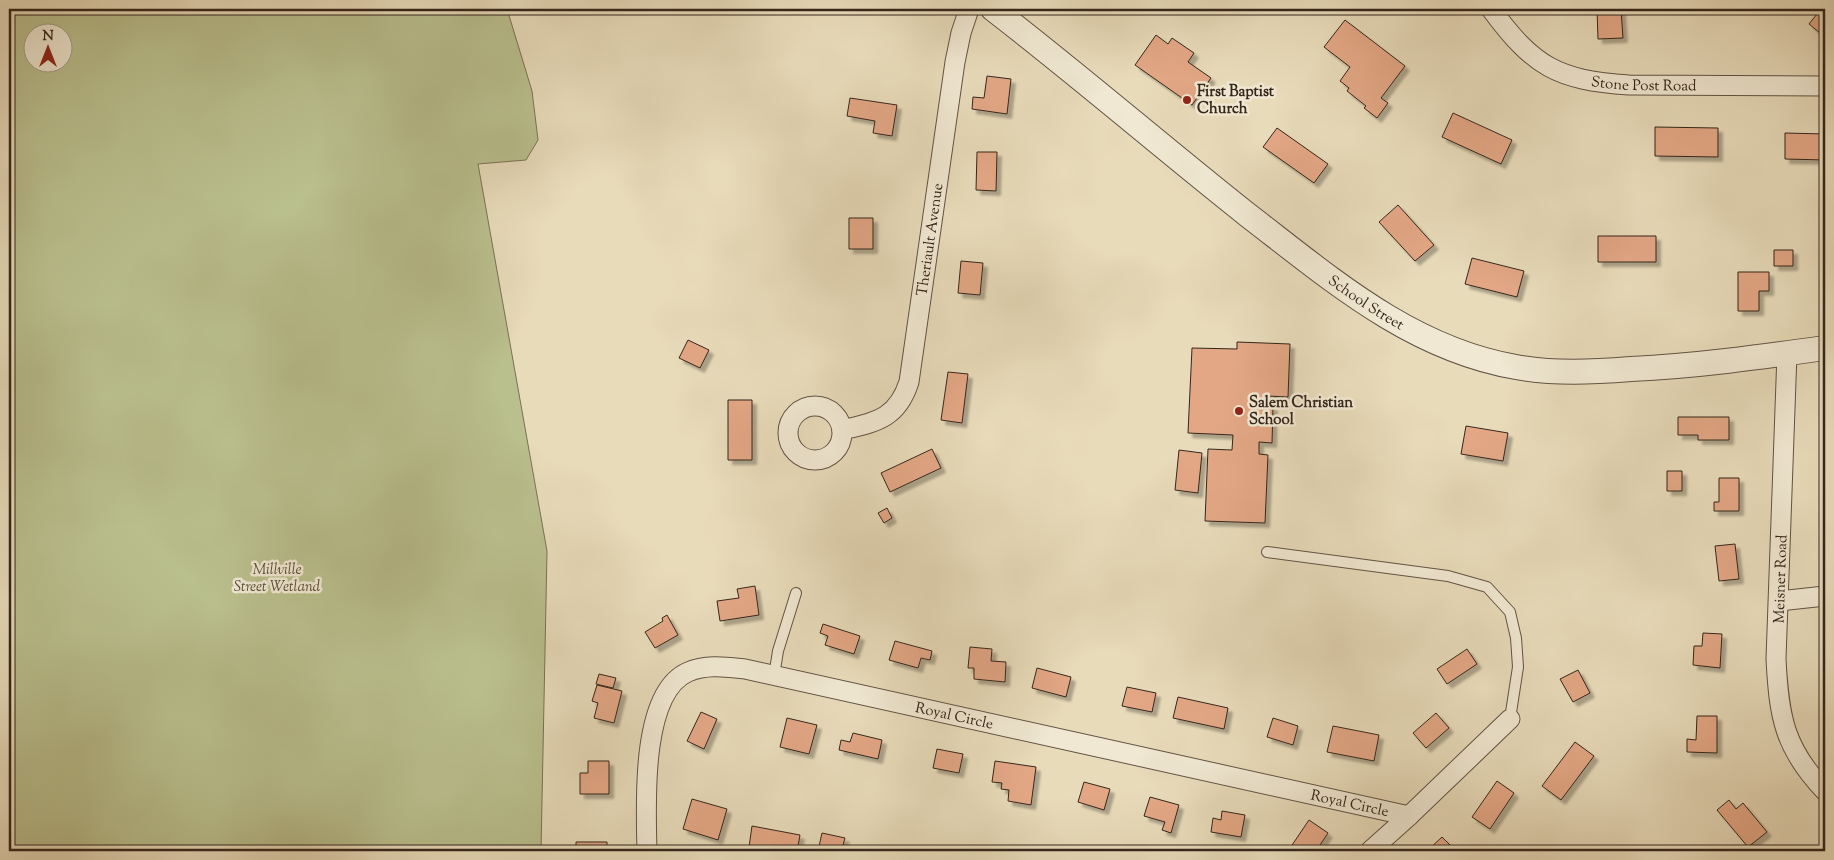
<svg xmlns="http://www.w3.org/2000/svg" width="1834" height="860" viewBox="0 0 1834 860" font-family="'Sorts Mill Goudy',serif">
  <style>
    .green { fill: #b9bf8d; stroke: #777254; fill-rule: evenodd }
    .building { fill: #e3a785; stroke: #35261c; filter: url(#shadow) }
    .lines { fill: none; stroke-linecap: round; stroke-linejoin: round }
    .service-casing { stroke: #625344; stroke-width: 12 }
    .minor-casing { stroke: #625344; stroke-width: 21 }
    .tertiary-casing { stroke: #625344; stroke-width: 26 }
    .service { stroke: #f0e8d2; stroke-width: 10 }
    .minor { stroke: #f0e8d2; stroke-width: 19 }
    .tertiary { stroke: #f0e8d2; stroke-width: 24 }
    .poi-dot { fill: #8f2418; stroke: #f0e8d2; stroke-width: 2 }
    .labels { text-anchor: middle; stroke-width: 5; stroke-linejoin: round; paint-order: stroke }
    .street-label { font-size: 15px; fill: #35261c; stroke: #f0e8d2 }
    .poi-label { font-size: 15px; font-weight: bold; fill: #35261c; stroke: #f0e8d2; text-anchor: start }
    .park-label { font-size: 15px; font-style: italic; fill: #564c38; stroke: #f0e8d2 }
  </style>
  <defs>
    <filter id="shadow"><feDropShadow dx="4.5" dy="4.5" stdDeviation="1" flood-color="#0004"/></filter>
  </defs>
  <rect width="100%" height="100%" fill="#e8dbba"/>
  <filter id="stains"><feTurbulence type="fractalNoise" baseFrequency=".004" numOctaves="4"/><feColorMatrix values="0 0 0 0 .2 0 0 0 0 .09 0 0 0 0 .02 0 0 0 .5 -.17"/></filter>
  <radialGradient id="worn" r=".72"><stop offset=".6" stop-color="#630" stop-opacity="0"/><stop offset="1" stop-color="#630" stop-opacity=".3"/></radialGradient>
  <path class="green" d="M9 9H507L532 91 538 140 526 160 478 164 547 551 541 851H9ZM32 32H62V62H32Z"/>
  <path class="building" d="M1597 9H1621L1623 38 1598 39Z
    M1821 9H1825V37L1809 24Z
    M1345 20 1405 66 1381 98 1388 103 1377 118 1364 108 1366 106 1347 91 1349 88 1340 81 1350 67 1324 47Z
    M1156 35 1168 44 1172 38 1194 53 1188 62 1211 78 1192 105 1135 65Z
    M987 76 1011 79 1007 114 972 109 973 97 984 98Z
    M850 98 897 105 892 136 873 133 875 121 847 116Z
    M1453 113 1512 140 1501 164 1442 137Z
    M1655 127 1718 128V157L1655 156Z
    M1277 128 1328 164 1314 183 1263 147Z
    M1785 133 1825 134V160L1785 159Z
    M977 152H997L996 191 976 190Z
    M1398 205 1434 245 1415 261 1379 222Z
    M849 218H873V249H849Z
    M1598 236H1656V262H1598Z
    M1774 250H1793V266H1774Z
    M1472 258 1524 271 1517 297 1465 284Z
    M961 261 983 263 980 295 958 293Z
    M1738 272H1769V291H1759V311H1738Z
    M688 340 709 350 700 368 679 358Z
    M1237 342 1290 344 1288 397 1268 396V406H1273L1272 443 1259 442V454L1268 455 1265 523 1205 521 1208 449 1232 450 1233 435 1188 433 1192 348 1237 349Z
    M948 372 968 374 962 423 941 420Z
    M728 400H752V460H728Z
    M1678 417H1729V440H1698V435H1678Z
    M1466 426 1508 433 1503 461 1461 454Z
    M932 449 941 468 890 492 881 473Z
    M1179 450 1202 453 1198 493 1175 490Z
    M1667 471H1682V491H1667Z
    M1719 478H1739V511H1714V502H1719Z
    M887 508 892 518 884 523 878 513Z
    M1735 544 1739 579 1719 581 1715 546Z
    M755 586 759 615 720 621 717 601 739 598 737 589Z
    M667 615 678 635 655 648 645 632 663 621 662 618Z
    M823 624 860 636 854 654 825 645 828 636 820 633Z
    M1703 633 1722 634 1720 668 1693 665 1694 646H1702Z
    M895 641 932 651 930 660 921 658 918 668 889 660Z
    M970 647 992 649 991 661 1006 662 1005 682 974 679V668H968Z
    M1467 649 1477 664 1447 684 1437 669Z
    M1037 668 1071 677 1066 697 1032 688Z
    M1578 670 1590 693 1573 702 1560 679Z
    M599 674 616 678 613 688 596 684Z
    M597 685 622 691 614 723 594 718 598 703 592 701Z
    M1127 687 1156 693 1152 712 1122 706Z
    M1178 697 1228 708 1224 729 1173 718Z
    M701 712 717 719 704 749 687 741Z
    M1436 713 1449 728 1426 748 1413 733Z
    M1697 716H1717V753L1687 752V739L1696 740Z
    M787 718 817 725 809 754 780 747Z
    M1273 718 1298 726 1293 745 1267 737Z
    M1333 726 1379 735 1374 761 1327 752Z
    M853 733 882 740 878 759 839 750 841 740 850 742Z
    M1575 742 1594 756 1561 800 1542 786Z
    M937 749 963 754 959 773 933 768Z
    M588 761H609V794H580V773H588Z
    M995 761 1036 767 1031 805 1008 801 1009 790 1001 789 1002 783 992 782Z
    M1497 781 1514 793 1490 829 1472 817Z
    M1084 782 1110 789 1104 810 1078 802Z
    M1150 797 1179 805 1171 833 1162 830 1165 822 1144 816Z
    M692 799 727 809 718 840 683 829Z
    M1729 800 1736 809 1743 803 1767 832 1748 847 1717 810Z
    M1222 811 1245 815 1241 837 1211 832 1213 818 1221 820Z
    M1309 820 1328 833 1316 851H1288Z
    M752 826 800 835 797 851H771L749 847Z
    M822 833 845 838 843 845 866 851H818Z
    M1442 837 1456 851H1427Z
    M576 842H607V851H576Z"/>
  <g class="lines">
    <defs>
      <path id="service" d="M1267 552 1448 576 1487 587 1510 612 1516 638 1518 667 1510 719
        M774 676 778 651 796 593"/>
      <g id="minor">
        <path id="s1" d="M1491 9C1534 67 1557 80 1629 85L1825 86"/>
        <path d="M1787 353 1776 659C1779 717 1784 748 1825 791"/>
        <circle cx="815" cy="433" r="27"/>
        <path id="s2" d="M842 430C876 422 897 419 909 382L955 62 961 33 969 9"/>
        <path d="M1779 601 1825 596"/>
        <path id="s3" d="M647 851C646 806 640 693 688 672 706 664 726 667 745 669L1409 816"/>
        <path d="M1370 851 1409 816 1510 719"/>
      </g>
      <g id="tertiary">
        <path id="s4" d="M993 9C1080 76 1163 148 1249 216 1331 279 1411 349 1516 367 1554 374 1593 372 1631 369 1696 366 1761 357 1825 348"/>
      </g>
    </defs>
    <use href="#service" class="service-casing"/>
    <use href="#minor" class="minor-casing"/>
    <use href="#tertiary" class="tertiary-casing"/>
    <use href="#service" class="service"/>
    <use href="#minor" class="minor"/>
    <use href="#tertiary" class="tertiary"/>
  </g>
  <g class="poi-dot">
    <circle cx="1187" cy="100" r="5"/>
    <circle cx="1239" cy="411" r="5"/>
  </g>
  <g class="labels">
    <g class="street-label">
      <text dy="5" stroke="none"><textPath href="#s1" startOffset="180">Stone Post Road</textPath></text>
      <text dy="5" stroke="none"><textPath href="#s2" startOffset="232">Theriault Avenue</textPath></text>
      <text dy="5" stroke="none"><textPath href="#s4" startOffset="475">School Street</textPath></text>
      <text transform="translate(1780 579) rotate(-88)" y="5">Meisner Road</text>
      <text dy="5" stroke="none"><textPath href="#s3" startOffset="464">Royal Circle</textPath></text>
      <text dy="5" stroke="none"><textPath href="#s3" startOffset="869">Royal Circle</textPath></text>
    </g>
    <g class="poi-label">
      <text x="1197" y="96">First Baptist<tspan x="1197" dy="17">Church</tspan></text>
      <text x="1249" y="407">Salem Christian<tspan x="1249" dy="17">School</tspan></text>
    </g>
    <g class="park-label">
      <text x="277" y="574">Millville<tspan x="277" dy="17">Street Wetland</tspan></text>
    </g>
  </g>
  <rect width="1834" height="860" fill="none" stroke="#e8dbba" stroke-width="30"/>
  <rect x="10" y="10" width="1814" height="840" fill="none" stroke="#35261c" stroke-width="2.5"/>
  <rect x="15" y="15" width="1804" height="830" fill="none" stroke="#35261c"/>
  <g transform="translate(48 48)"><circle r="24" fill="#f0e8d2" stroke="#a59a89"/>
  <path d="M0-4L9 19L0 12L-9 19Z" fill="#8f2418"/>
  <text y="-8" font-size="14" font-weight="bold" text-anchor="middle" fill="#35261c">N</text>
  </g>
  <rect width="100%" height="100%" filter="url(#stains)"/>
  <rect width="100%" height="100%" fill="url(#worn)"/>
</svg>
